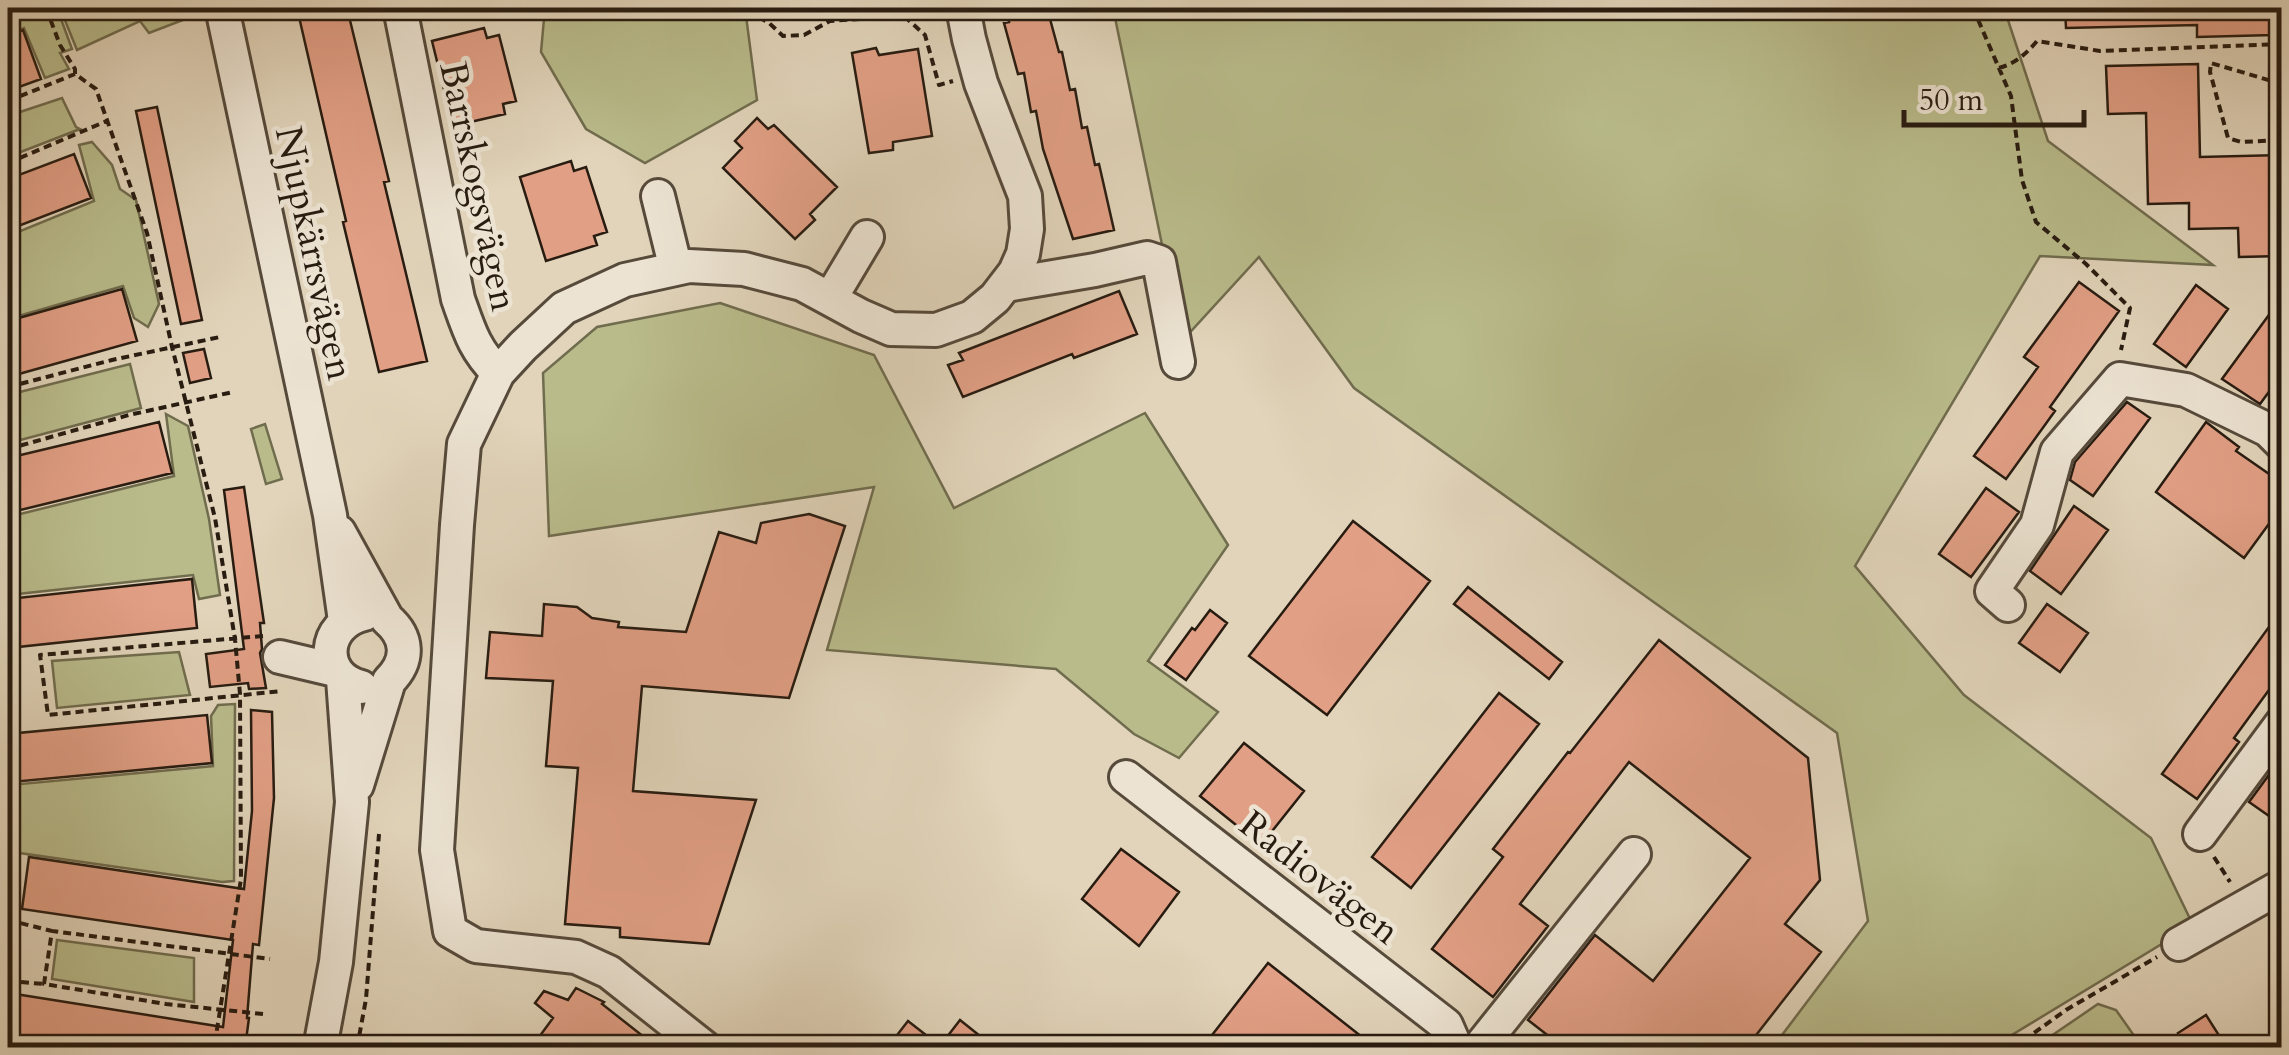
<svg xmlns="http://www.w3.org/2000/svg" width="2289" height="1055" viewBox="0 0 2289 1055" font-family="Cardo,serif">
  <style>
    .green { fill: #b9bb8b; stroke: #706c4e; stroke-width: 2.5 }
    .building { fill: #e19f85; stroke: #281c11; stroke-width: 2.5 }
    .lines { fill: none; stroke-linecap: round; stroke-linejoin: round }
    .minor-casing { stroke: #564a3b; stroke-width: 38 }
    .path { stroke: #281c11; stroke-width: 4; stroke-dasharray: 8 5; stroke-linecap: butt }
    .minor { stroke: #ece3d2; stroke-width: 32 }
    .labels { text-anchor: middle; stroke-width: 9; stroke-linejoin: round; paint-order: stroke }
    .street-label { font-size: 38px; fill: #281c11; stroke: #ece3d2 }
  </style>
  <rect width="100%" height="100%" fill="#e1d4ba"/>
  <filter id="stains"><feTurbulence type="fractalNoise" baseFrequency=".002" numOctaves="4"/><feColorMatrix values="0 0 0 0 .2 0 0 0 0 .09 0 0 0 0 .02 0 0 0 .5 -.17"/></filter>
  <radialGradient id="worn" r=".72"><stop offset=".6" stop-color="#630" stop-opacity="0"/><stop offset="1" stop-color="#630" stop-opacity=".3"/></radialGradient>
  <path class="green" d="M8 8H57L72 49 60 53 69 69 45 78 24 28 8 34Z
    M60 8H194L196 15 149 33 140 21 77 50Z
    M545 8H745L757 100 645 163 586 129 541 52Z
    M1113 8H2004L2048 141 2213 265 2040 256 1855 566 1964 695 2151 838 2193 925 1992 1047H1773L1868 921 1837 733 1354 388 1259 257 1182 341Z
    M62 98 76 127 80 129 8 157V116Z
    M92 142 112 165 120 189 136 200 159 304 148 327 134 318 123 286 8 319V236L94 201 79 145Z
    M720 303 874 355 954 508 1145 413 1228 545 1148 661 1218 712 1179 758 1134 734 1056 669 827 650 874 487 549 536 543 373 597 327Z
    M130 364 141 408 13 442 8 413V395Z
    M166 414 188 426 209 519 220 595 199 599 193 575 8 595V517L174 476Z
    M265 424 282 479 266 484 251 429Z
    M179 652 190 695 57 708 52 661Z
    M235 704 234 881 222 882 19 853 9 915H8V765L11 785 213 766 211 716 218 705Z
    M57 940 194 958V1002L52 979Z
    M2098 1004 2116 1010 2142 1047H2035Z"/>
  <path class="building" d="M297 8H347L389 181 384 182 427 361 379 372 343 222 346 221Z
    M1005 8H1047L1059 52H1062L1070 90 1075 89 1082 128 1087 127 1095 165 1099 164 1114 230 1073 239 1043 149 1036 111 1031 112 1024 73 1018 74 1004 23 1009 22Z
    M2065 8H2273V35L2197 37V25L2066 28Z
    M484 28 487 38 499 35 516 101 503 104 505 114 453 126 432 41Z
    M23 30 41 79 8 91V35Z
    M876 48 879 55 918 49 932 136 893 142V150L869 153 852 53Z
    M2198 64 2200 157 2282 155V256L2239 257 2238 228 2189 229V203L2148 204 2146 113 2108 114 2106 66Z
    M157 107 202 320 181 324 136 111Z
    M757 118 768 129 774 125 837 187 810 214 815 220 795 239 723 168 742 148 735 141Z
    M74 154 91 198 8 230V179Z
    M571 161 574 171 586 167 607 232 594 236 597 245 546 261 520 177Z
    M2079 282 2119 311 2050 407 2055 411 2006 479 1974 456 2038 367 2024 357Z
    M2196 285 2228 309 2186 367 2154 344Z
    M122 289 137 341 8 377V321Z
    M1119 291 1137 334 1074 358 1072 354 963 397 948 365 963 360 959 353Z
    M2282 297V374L2260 404 2222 379Z
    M204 349 211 378 190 383 183 353Z
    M2127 402 2150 418 2093 496 2070 480 2075 462Z
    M159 422 172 473 8 513V458Z
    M2206 422 2239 447 2236 451 2282 483V506L2244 558 2156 492Z
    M244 487 264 623H260L262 649 260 653 266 688 249 689 248 683 210 687 206 654 244 649 224 490Z
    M1986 488 2019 512 1971 577 1939 554Z
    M2074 506 2108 530 2061 594 2030 571Z
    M809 514 845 526 789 698 642 686 633 791 756 800 709 944 620 937V928L565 924 578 768 546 766 553 681 486 678 490 632 542 636 544 604 577 607 592 618 619 622 618 627 686 632 719 532 756 543 761 523Z
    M1353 521 1430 581 1327 715 1249 656Z
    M192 579 197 628 8 648V599Z
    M1468 587 1562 662 1549 679 1454 604Z
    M2047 604 2088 633 2060 672 2019 643Z
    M2282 609V672L2234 738 2239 742 2197 799 2162 774Z
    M1210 610 1227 623 1186 680 1165 665 1192 628 1195 630Z
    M1659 640 1808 758 1820 880 1785 924 1821 952 1746 1048H1564L1528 1020 1595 935 1653 981 1750 858 1629 762 1520 904 1548 926 1493 997 1432 949 1503 857 1493 849 1568 752 1570 753Z
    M1499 693 1539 724 1411 888 1372 857Z
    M251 710 272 712 274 798 259 945 253 944 247 1018H249L245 1048H54L8 1040 9 993 223 1027 233 940 22 909 29 857 244 889 252 811Z
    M207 715 212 763 12 782 8 734Z
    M1244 743 1304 791 1261 845 1200 796Z
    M2282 757V825L2249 802Z
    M1121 849 1179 892 1139 946 1082 899Z
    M1268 963 1376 1048H1202Z
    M576 988 604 1002 602 1004 658 1048H531L553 1018 535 1003 544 991 568 1000Z
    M2206 1015 2227 1048H2188L2178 1033Z
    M960 1020 995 1048H887L908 1021 940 1046Z"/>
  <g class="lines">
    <defs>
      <path id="minor" d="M222 8 330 515 345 621
        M400 8 458 299C469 330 474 349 498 373
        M658 196 673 257V269
        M1006 285 1095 270 1147 258 1159 262 1178 362
        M830 299 867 237
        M339 532 387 619C408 637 410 660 389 681L357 785
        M2008 605 1992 591 2037 525 2057 452 2120 379 2186 390 2268 430 2282 444
        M280 657 335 670
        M361 687C318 676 322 624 364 614
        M1126 777 1446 1025 1456 1048
        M2200 834 2282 723
        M2179 944 2282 886
        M320 1048 336 962 352 802 343 679
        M705 1048 609 972 576 957 476 946 450 931 437 850 457 525 464 444 498 373 523 346 564 308 625 280 689 266 744 269 802 284 861 316 891 329 936 330 972 317 995 298 1015 272 1023 254 1027 229 1025 196 981 83 969 39 963 8
        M1479 1048 1634 854"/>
    </defs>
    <use href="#minor" class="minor-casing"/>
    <path class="path" d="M46 8 60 45 75 69V74L96 89 147 233 172 347 215 518 235 639 240 694 241 879 214 1048
      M752 8 753 15 768 22 783 36 804 35 830 21 904 16 925 35 939 85 953 81
      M1973 8 2011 96 2022 180 2036 222 2086 264 2130 308 2121 350
      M1999 68C2015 64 2027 53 2037 41L2100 51 2282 44
      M2282 84 2211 63 2210 72 2228 138 2241 142 2282 140
      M8 101 75 74
      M8 163 109 120
      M8 387 112 360 220 337
      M8 449 129 415 233 392
      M263 636 40 655 48 715 282 691
      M2214 857 2230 882
      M8 920 52 931
      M8 981 44 984
      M263 1014 166 1004 44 984 52 931 270 959
      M357 1048 366 999 379 834
      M2013 1048 2066 1010 2157 957"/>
    <use href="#minor" class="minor"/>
  </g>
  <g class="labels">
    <g class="street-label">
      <text transform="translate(479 186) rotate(78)" y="13">Barrskogsvägen</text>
      <text transform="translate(315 253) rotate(78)" y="13">Njupkärrsvägen</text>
      <text transform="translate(1320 877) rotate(38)" y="13">Radiovägen</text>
    </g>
  </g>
  <rect width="2289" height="1055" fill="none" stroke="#e1d4ba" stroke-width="40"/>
  <rect x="10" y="10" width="2269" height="1035" fill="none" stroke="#281c11" stroke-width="5"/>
  <rect x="20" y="20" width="2249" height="1015" fill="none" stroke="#281c11" stroke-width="2.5"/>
  <path d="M1904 110v15h180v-15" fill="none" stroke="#281c11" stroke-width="5"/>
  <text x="1919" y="110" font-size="30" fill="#281c11" stroke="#ece3d2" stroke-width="8" paint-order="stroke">50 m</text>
  <rect width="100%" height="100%" filter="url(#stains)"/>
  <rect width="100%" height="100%" fill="url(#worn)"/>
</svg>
